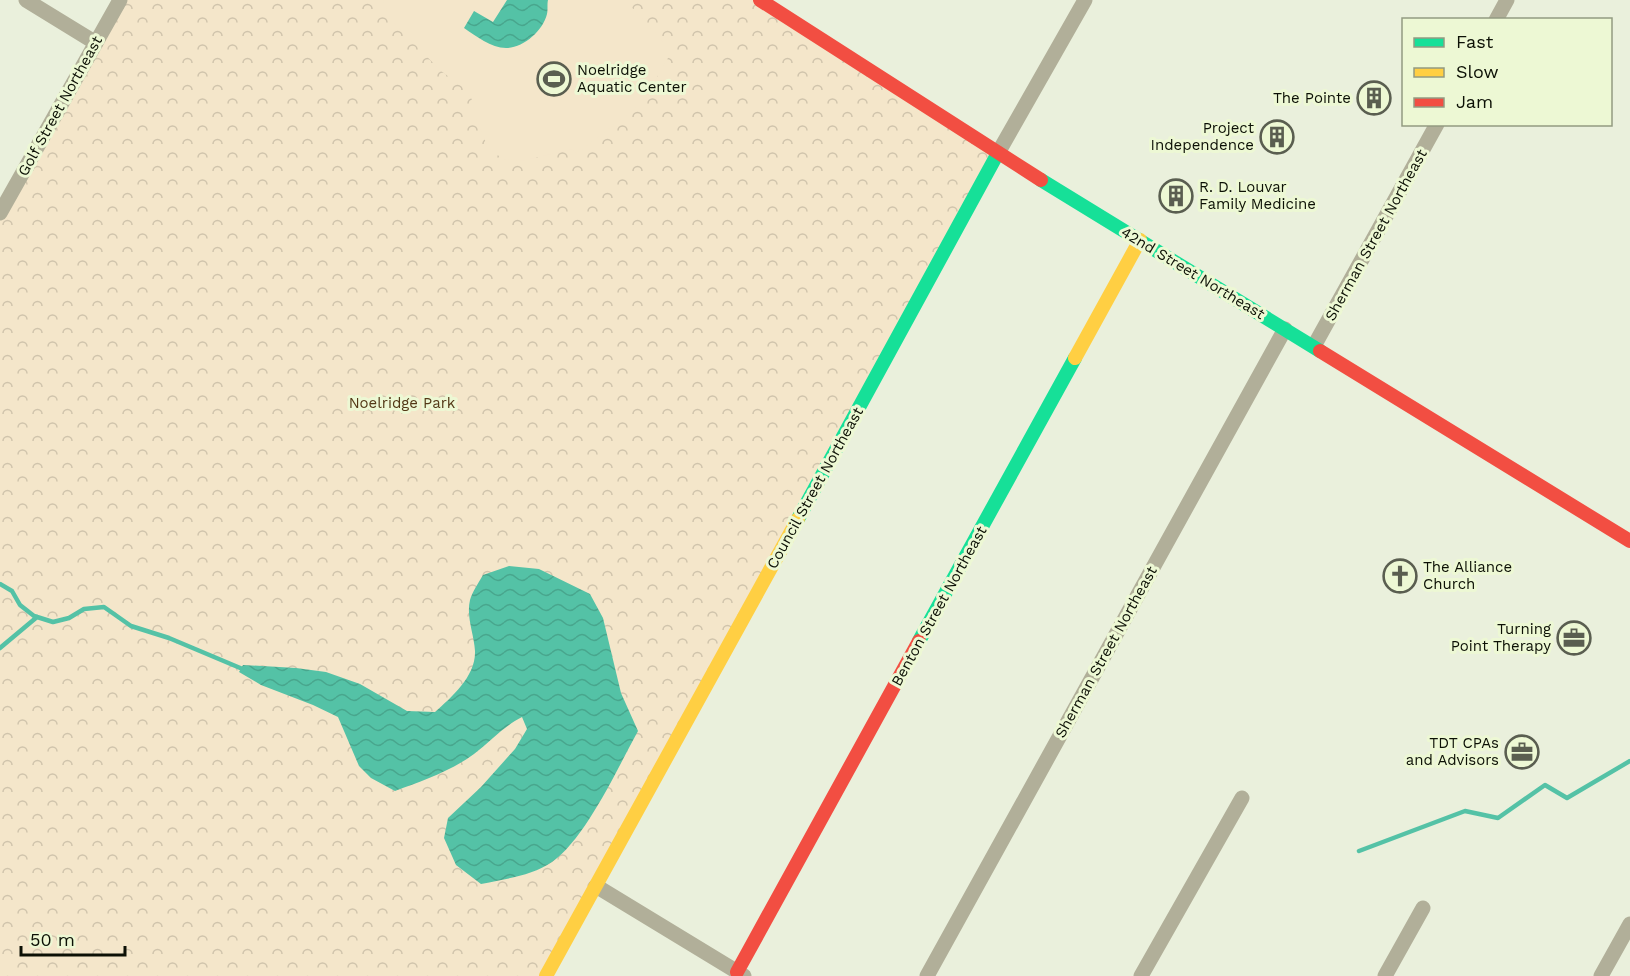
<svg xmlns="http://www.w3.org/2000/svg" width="1630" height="976" viewBox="0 0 1630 976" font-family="'Work Sans',sans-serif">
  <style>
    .park { fill: url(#park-crowns) }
    .pitch { fill: #f4e6ca }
    .water { fill: url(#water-waves) }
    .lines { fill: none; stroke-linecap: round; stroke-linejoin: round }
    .stream { stroke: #54c2a6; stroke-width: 4.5 }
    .street { stroke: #b1af99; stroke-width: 15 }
    .fast { stroke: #16e098; stroke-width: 14 }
    .slow { stroke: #ffcf43; stroke-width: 14 }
    .jam { stroke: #f24e42; stroke-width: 14 }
    .labels { text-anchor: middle; stroke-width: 6; stroke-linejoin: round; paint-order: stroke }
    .poi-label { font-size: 15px; fill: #0c1005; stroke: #edf8d4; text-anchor: end }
    .street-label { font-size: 15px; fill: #0c1005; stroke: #edf8d4 }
    .park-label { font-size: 15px; fill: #533816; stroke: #edf8d4 }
  </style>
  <defs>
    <pattern id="park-crowns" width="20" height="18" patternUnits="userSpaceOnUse" patternTransform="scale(1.5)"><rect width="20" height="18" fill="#f4e6ca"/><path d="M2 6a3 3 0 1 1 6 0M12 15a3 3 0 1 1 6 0" fill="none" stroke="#d0c4ac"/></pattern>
    <pattern id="water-waves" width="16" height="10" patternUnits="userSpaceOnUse" patternTransform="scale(1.5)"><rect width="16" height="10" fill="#54c2a6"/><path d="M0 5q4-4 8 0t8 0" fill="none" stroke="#48a68d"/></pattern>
  </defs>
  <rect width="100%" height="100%" fill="#eaf0dc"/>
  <path class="park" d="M120 0H760L998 153 546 976H0V213Z"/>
  <path class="pitch" d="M383 0H625L668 47V58L642 103 576 154 573 149 521 161 503 159 488 148 477 120 471 97 463 87 441 71 390 19Z"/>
  <path class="water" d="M507 0H548C547 4 548 10 547 14 543 31 523 48 506 48 491 48 476 36 464 28L474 11 493 22Z
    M509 566 539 569 590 594 603 618 621 693 638 731C617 769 586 838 552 862 532 876 504 879 481 884L456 865 444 838 448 818 481 787 515 749 527 729 522 717C504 726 490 742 474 754 451 771 422 781 395 791L371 778 359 766 338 717 313 705 261 685 239 672 243 665 296 668 326 672 360 684 407 711 435 712C452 697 476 676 475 651 474 634 466 617 470 600 472 592 479 582 483 575Z"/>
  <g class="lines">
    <path class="stream" d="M0 584 12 591 20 605 34 616 53 622 69 618 84 609 104 607 131 626 169 638 245 670
      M0 648 37 617
      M1359 851 1465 811 1498 818 1545 785 1567 798 1630 761"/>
    <path class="street" d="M26 0 96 43
      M1496 20 1507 0
      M998 153 1085 0
      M0 213 120 0
      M1314 346 1437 124
      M596 886 744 976
      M927 976 1285 329
      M1141 976 1242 798
      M1385 976 1423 908
      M1601 976 1630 924"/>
    <path class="fast" d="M1041 180 1320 351
      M798 519 998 153
      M919 641 1075 358"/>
    <path class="slow" d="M1075 358 1140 240
      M546 976 798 519"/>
    <path class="jam" d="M760 0 1041 180
      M1320 351 1630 541
      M737 972 919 641"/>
  </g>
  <defs>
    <symbol id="stadium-ring" viewBox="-11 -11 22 22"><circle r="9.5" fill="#edf8d4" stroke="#5a5e50" stroke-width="1.5"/><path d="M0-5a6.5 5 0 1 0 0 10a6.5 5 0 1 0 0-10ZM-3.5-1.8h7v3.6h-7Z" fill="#5a5e50"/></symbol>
    <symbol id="building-ring" viewBox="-11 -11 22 22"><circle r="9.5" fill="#edf8d4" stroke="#5a5e50" stroke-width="1.5"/><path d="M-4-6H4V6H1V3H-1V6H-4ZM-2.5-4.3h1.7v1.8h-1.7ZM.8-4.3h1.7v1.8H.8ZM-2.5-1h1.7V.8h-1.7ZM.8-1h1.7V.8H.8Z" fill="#5a5e50"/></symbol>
    <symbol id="church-ring" viewBox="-11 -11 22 22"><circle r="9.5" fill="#edf8d4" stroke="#5a5e50" stroke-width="1.5"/><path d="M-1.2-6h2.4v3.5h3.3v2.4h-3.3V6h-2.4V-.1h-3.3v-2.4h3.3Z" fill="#5a5e50"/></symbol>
    <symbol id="office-ring" viewBox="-11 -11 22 22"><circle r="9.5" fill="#edf8d4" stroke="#5a5e50" stroke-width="1.5"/><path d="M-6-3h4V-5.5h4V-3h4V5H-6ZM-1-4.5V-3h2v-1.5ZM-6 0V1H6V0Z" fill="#5a5e50"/></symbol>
  </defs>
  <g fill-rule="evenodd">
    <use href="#stadium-ring" x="535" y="60" width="38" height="38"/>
    <use href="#building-ring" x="1355" y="79" width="38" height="38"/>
    <use href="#building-ring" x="1258" y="118" width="38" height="38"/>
    <use href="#building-ring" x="1157" y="177" width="38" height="38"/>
    <use href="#church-ring" x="1381" y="557" width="38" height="38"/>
    <use href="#office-ring" x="1555" y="619" width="38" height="38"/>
    <use href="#office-ring" x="1503" y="733" width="38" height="38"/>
  </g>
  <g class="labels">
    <g class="poi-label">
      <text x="577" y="75" text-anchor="start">Noelridge<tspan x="577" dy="17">Aquatic Center</tspan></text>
      <text x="1351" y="103">The Pointe</text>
      <text x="1254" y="133">Project<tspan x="1254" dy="17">Independence</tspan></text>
      <text x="1199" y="192" text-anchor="start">R. D. Louvar<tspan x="1199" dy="17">Family Medicine</tspan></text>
      <text x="1423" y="572" text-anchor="start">The Alliance<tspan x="1423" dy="17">Church</tspan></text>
      <text x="1551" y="634">Turning<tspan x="1551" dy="17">Point Therapy</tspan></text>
      <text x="1499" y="748">TDT CPAs<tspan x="1499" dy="17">and Advisors</tspan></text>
    </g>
    <g class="street-label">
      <text transform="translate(60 106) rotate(-61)" y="5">Golf Street Northeast</text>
      <text transform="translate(1376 235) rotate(-61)" y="5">Sherman Street Northeast</text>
      <text transform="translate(1193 273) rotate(31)" y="5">42nd Street Northeast</text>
      <text transform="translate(815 488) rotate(-61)" y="5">Council Street Northeast</text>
      <text transform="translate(939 606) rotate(-61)" y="5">Benton Street Northeast</text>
      <text transform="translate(1106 652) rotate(-61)" y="5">Sherman Street Northeast</text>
    </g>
    <g class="park-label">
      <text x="402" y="408">Noelridge Park</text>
    </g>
  </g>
  <rect x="1402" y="18" width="210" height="108" fill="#edf8d4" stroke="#939b81" stroke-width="1.5"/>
  <rect x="1414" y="38" width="30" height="9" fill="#16e098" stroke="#939b81" stroke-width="1.5"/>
  <text x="1456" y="48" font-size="18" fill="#0c1005">Fast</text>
  <rect x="1414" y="68" width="30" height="9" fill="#ffcf43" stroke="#939b81" stroke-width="1.5"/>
  <text x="1456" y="78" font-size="18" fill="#0c1005">Slow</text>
  <rect x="1414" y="98" width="30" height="9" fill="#f24e42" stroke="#939b81" stroke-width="1.5"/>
  <text x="1456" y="108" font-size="18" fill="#0c1005">Jam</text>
  <path d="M21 946v9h104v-9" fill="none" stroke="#0c1005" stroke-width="3"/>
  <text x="30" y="946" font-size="18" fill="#0c1005" stroke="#edf8d4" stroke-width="4.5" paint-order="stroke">50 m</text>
</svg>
